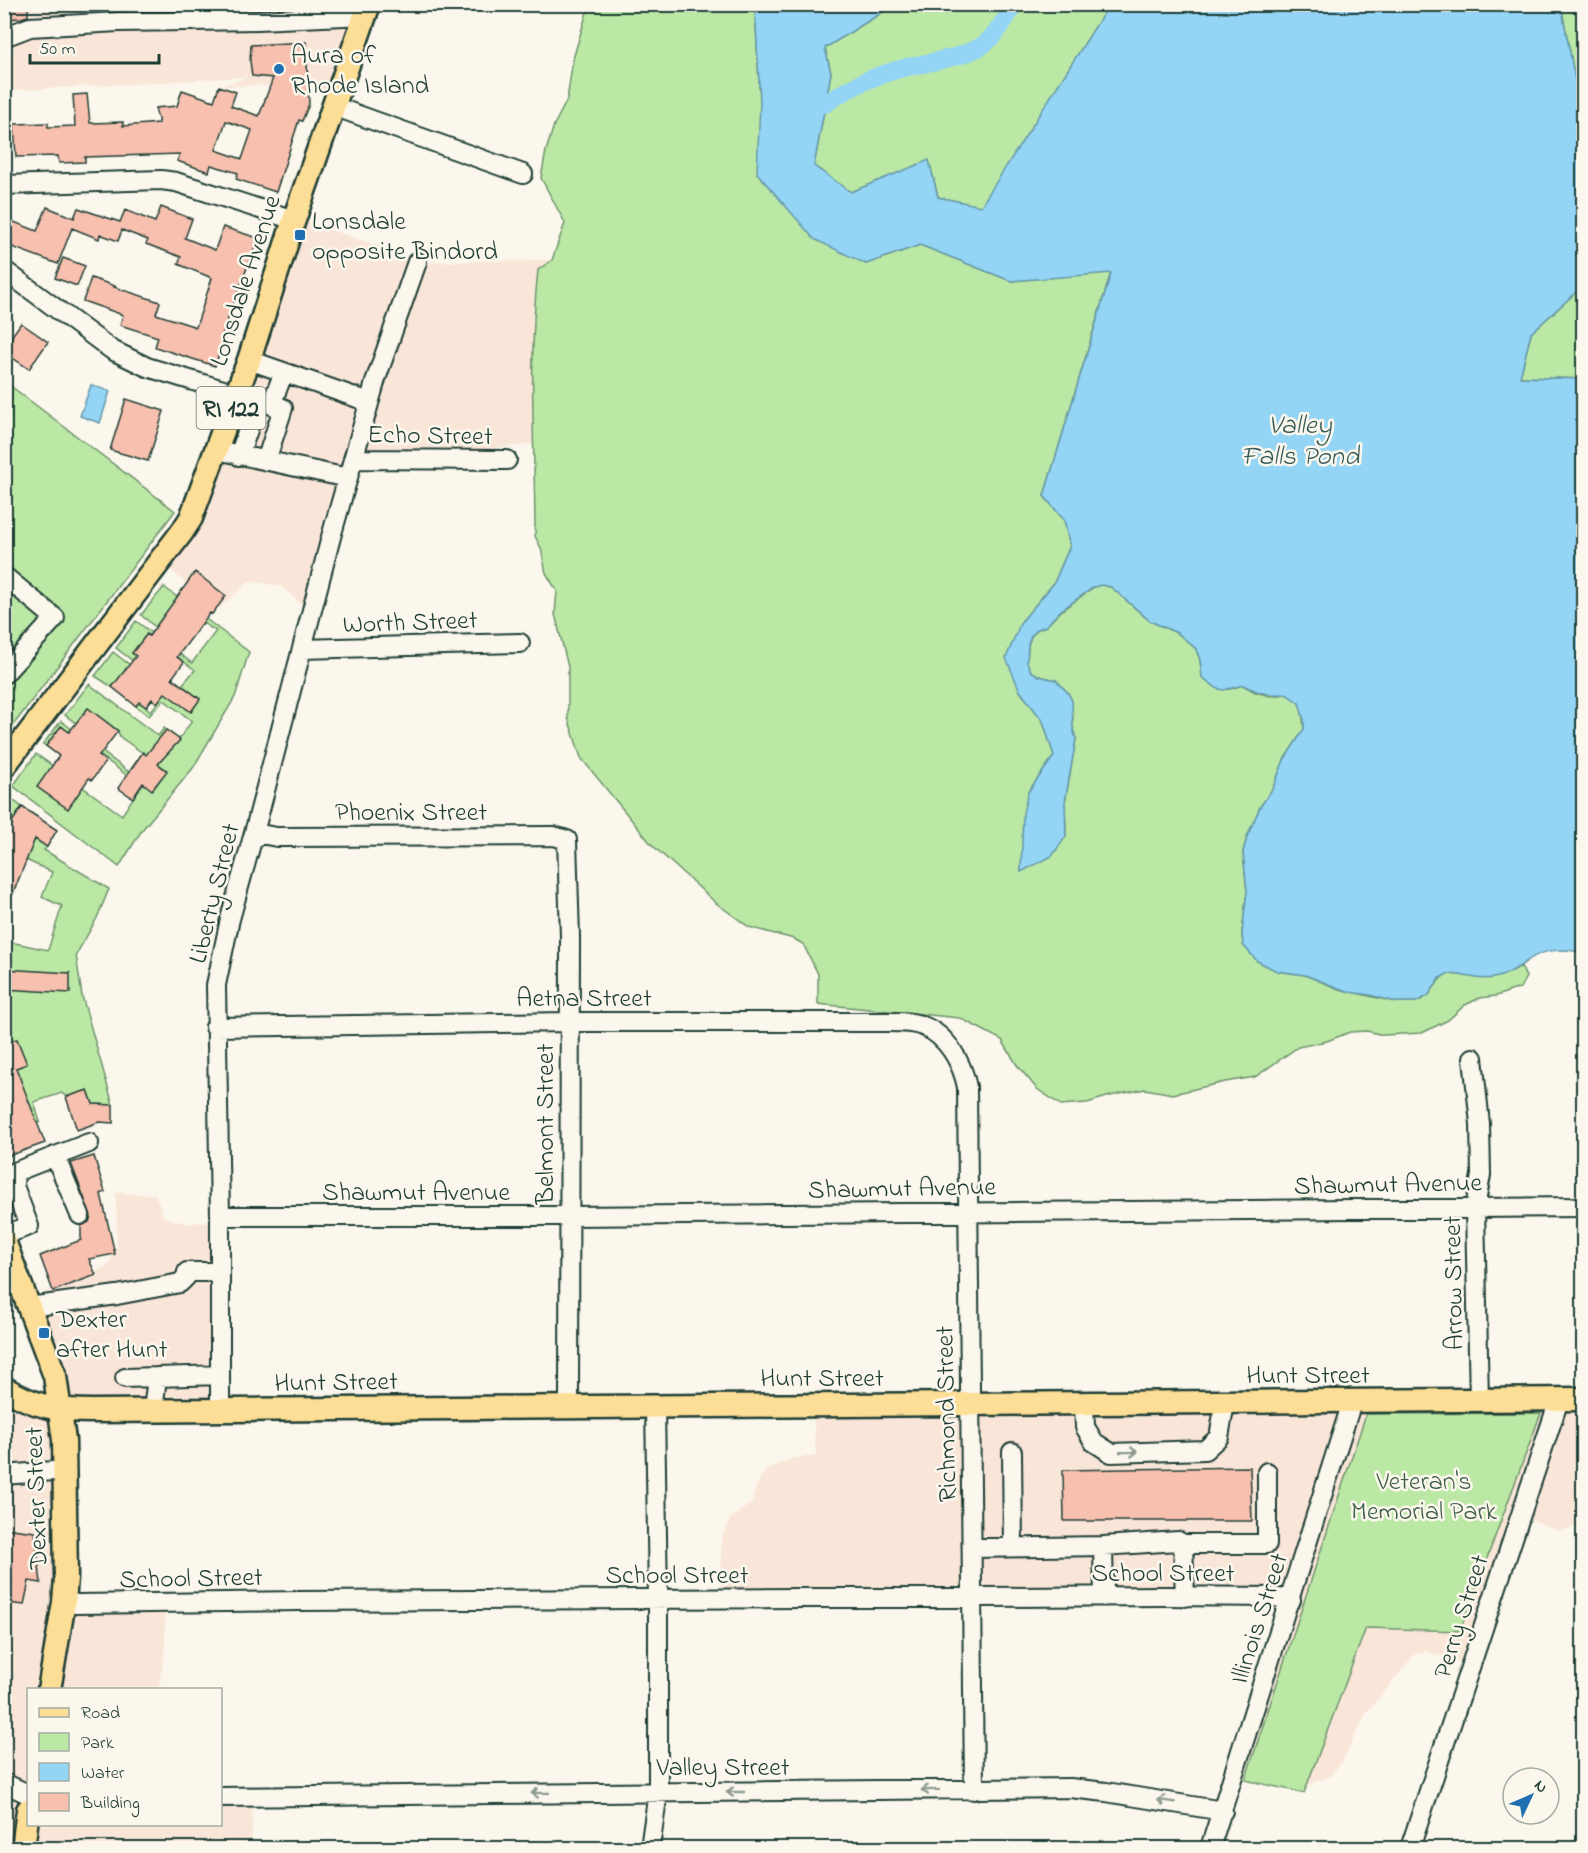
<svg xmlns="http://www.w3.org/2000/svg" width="1588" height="1853" viewBox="0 0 1588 1853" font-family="'Indie Flower',sans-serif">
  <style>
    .built { fill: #fae6d9 }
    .green { fill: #bbe8a5; stroke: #6d926c; stroke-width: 1.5 }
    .water { fill: #94d4f5; stroke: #6598a8; stroke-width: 1.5 }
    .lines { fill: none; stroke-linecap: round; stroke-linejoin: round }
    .canal { stroke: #94d4f5; stroke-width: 18 }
    .building { fill: #f8c0ae; stroke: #1f3d34; stroke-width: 1.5; fill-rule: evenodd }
    .minor-casing { stroke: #1f3d34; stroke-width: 22 }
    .major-casing { stroke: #1f3d34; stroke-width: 27 }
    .minor { stroke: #fbf7ec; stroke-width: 18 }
    .major { stroke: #fdde96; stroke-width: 22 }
    .oneway { stroke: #8d9a90 }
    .poi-dot { fill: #1f6fb2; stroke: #fbf7ec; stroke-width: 2 }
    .labels { text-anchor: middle; stroke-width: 5; stroke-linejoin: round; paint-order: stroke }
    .shield { fill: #fbf7ec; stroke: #61756b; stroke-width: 1.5 }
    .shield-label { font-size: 24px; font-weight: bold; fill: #1f3d34 }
    .poi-label { font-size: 26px; fill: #1f3d34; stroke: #fbf7ec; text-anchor: start }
    .street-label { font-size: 26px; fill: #1f3d34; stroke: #fbf7ec }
    .park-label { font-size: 26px; fill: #3e5f4b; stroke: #fbf7ec }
    .water-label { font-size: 27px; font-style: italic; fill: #365b5b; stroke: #fbf7ec }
  </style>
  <rect width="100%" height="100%" fill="#fbf7ec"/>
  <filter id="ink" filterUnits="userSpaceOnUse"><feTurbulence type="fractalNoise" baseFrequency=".0167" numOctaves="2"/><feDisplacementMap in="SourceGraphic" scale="12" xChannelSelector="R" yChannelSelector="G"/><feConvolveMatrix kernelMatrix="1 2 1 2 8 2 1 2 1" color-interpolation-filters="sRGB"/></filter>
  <g filter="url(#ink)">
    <path class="built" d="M5 5H363L335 91 298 85 219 86 248 77 5 91 7 104V175H5Z
      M296 218 425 262 552 260 538 270 533 314V444L484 449 477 461 354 465 311 612 280 586 250 581 220 608 202 597 160 561 183 526Z
      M116 1193 155 1194 164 1217 190 1224 197 1222 211 1223 214 1413 57 1410 58 1608 165 1610V1655L158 1689 28 1690V1824H220L221 1799 253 1803 251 1848H5L4 1393 53 1406 25 1303 48 1291 108 1266 117 1246Z
      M1583 1404V1525L1558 1531 1521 1515 1466 1664 1426 1651 1415 1654 1365 1715 1343 1761 1330 1776 1306 1786 1239 1760 1284 1602 721 1599V1541L730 1519 755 1500 752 1497 760 1478 769 1468 793 1458 816 1456 813 1410Z"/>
    <path class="green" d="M597 4 755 5 760 97 866 264 920 245 1011 281 1111 272 1044 496 1064 520 1070 546 1054 583 1021 622 1020 691 1043 721 1054 756 1028 792 1021 871 1052 856 1066 836 1065 802 1076 739 1073 729 1072 701 1068 693 1056 680 1039 676 1030 671 1027 662 1028 645 1031 636 1038 629 1046 626 1060 612 1094 587 1101 585 1111 587 1150 621 1177 633 1186 640 1196 649 1200 660 1202 677 1218 689H1230L1243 685 1255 692 1271 696 1286 694 1293 698 1299 703 1302 709 1304 729 1284 760 1273 788 1260 807 1247 837 1243 852 1247 891 1242 933 1243 945 1257 961 1277 971 1305 975 1339 989 1395 1002H1416L1428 996 1441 978 1447 974C1481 975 1489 985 1521 966L1526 977 1520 988 1496 996 1480 998 1465 1005 1448 1020 1422 1033 1383 1035 1367 1031 1350 1032 1327 1041 1298 1047 1255 1077 1225 1082 1173 1094 1145 1089 1110 1096 1087 1103 1061 1105 1037 1089 1017 1065 1002 1040 960 1018 818 1004V974L803 944 794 939 749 927 716 903 652 845 581 758 568 718V667L555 614 557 591 546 573 541 548 535 536C535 447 528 359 538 270L552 260 565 223 541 178 546 151 554 125 567 100 573 59 587 12Z
      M894 5H1109L982 207 938 197 929 161 851 192 814 166 831 73 825 48Z
      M1561 5H1583V122Z
      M1583 286V379L1520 377 1531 333Z
      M4 381 175 511 5 736H4Z
      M164 587 249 652 235 697 193 768 142 830 119 867 13 786 36 754 122 815 141 786 61 726 46 746 43 744 61 721 153 790 167 770 120 737 118 731 88 708 76 723 65 715 89 684 158 736 164 728 179 739 192 721 164 700 149 716 136 706 139 702 151 711 162 697 126 669 112 687 95 676 113 652 191 712 200 699 182 685 195 670 147 634 132 653 161 675 158 680 116 648 136 621 192 663 216 631 203 623 186 643C168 637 155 628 141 615Z
      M6 795 22 807 11 824 47 847 44 850 109 889 97 918 76 955 82 996 113 1105 93 1104 88 1090 66 1097 62 1093 34 1102 40 1122 5 1134V941L48 950 62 906 42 897 52 872 26 860 5 840Z
      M1541 1413 1460 1631 1366 1628 1304 1793 1245 1780 1366 1414Z"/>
    <path class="water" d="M755 5H894L825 48 831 73 814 166 851 192 929 160 938 197 981 206 1109 5H1561L1583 122V286L1531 333 1520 377 1583 379V953C1566 948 1545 949 1530 959 1520 966 1510 974 1498 977 1481 982 1465 974 1447 974L1440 978 1428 996 1416 1002H1395L1370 995 1349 992 1305 975 1277 971 1257 961 1243 945 1242 933 1247 891 1243 852 1247 837 1260 807 1273 788 1284 760 1304 729V720L1299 703 1286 694C1266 695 1261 694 1243 685L1224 690 1218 689 1202 677 1200 660 1196 649 1186 640 1177 633 1150 621 1111 587 1101 585 1094 587 1060 611 1046 626 1038 629 1031 636 1028 645 1027 662 1031 671 1039 676 1056 680 1068 693 1072 701 1073 729 1076 739 1065 802 1066 836 1052 856 1021 872 1023 813 1028 792 1054 756 1043 721 1020 691 1006 658 1021 622 1054 583 1070 546 1064 520 1044 496 1111 273 1011 281 920 245 866 264 814 239 757 173 760 102Z
      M91 385 110 391 100 423 80 416Z"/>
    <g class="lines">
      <path class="canal" d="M825 104C849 87 876 75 904 68 929 62 957 59 980 47 995 38 1006 19 1014 4"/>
    </g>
    <path class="building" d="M4 4H28V16L21 18 4 19Z
      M306 42 309 104 302 121 299 120 276 192 236 179 238 173 211 165 209 172 177 161 180 154 85 157V162L59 163 58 156 16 157 14 124 48 123V127L75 126 73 95 87 94 90 123 123 122V126L159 123 155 108 177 106 182 90 214 101 219 86 236 92 231 106 259 116 273 78 252 76 250 61 251 45ZM226 121 252 130 242 159 216 150Z
      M47 207 74 218 78 208 120 222 125 210 155 222 161 207 192 219 185 238 215 250 223 227 258 238 222 335 225 336 215 366 155 347 158 337 120 325 123 315 83 301 91 278 115 286 114 287 160 302 156 314 196 327 212 278 178 264 181 257 146 244 148 240 122 230 118 241 100 234 99 239 72 228 58 264 4 244V218L37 231Z
      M63 258 85 266 77 286 55 278Z
      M21 323 48 342 29 369 4 352V347Z
      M126 399 164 411 148 461 110 450Z
      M195 572 226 596 212 614 210 613 177 657 184 662 172 678 200 699 191 712 165 693 157 703 152 699 146 707 139 702 136 706 112 687 136 656 132 653 147 634 149 636Z
      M88 708 118 731 99 756 106 761 92 780 89 778 68 809 37 787 59 756 46 746 61 726 69 732Z
      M166 730 180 740 158 764 167 771 152 790 143 783 133 798 118 788 143 752 146 755Z
      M22 807 57 830 47 847 35 839 5 913 4 834Z
      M4 969 70 973V993L4 989Z
      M17 1039 27 1064 16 1068 45 1143 8 1156 4 1147V1041L6 1043Z
      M88 1090 93 1104 113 1105V1123L99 1122 77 1130 66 1097Z
      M94 1156 105 1192 101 1194 115 1254 89 1259 96 1275 53 1291 40 1256 81 1240V1226L89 1222 91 1216 71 1163Z
      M1250 1467 1252 1521H1064L1063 1470Z
      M4 1528 35 1532 41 1583 29 1581 24 1605 8 1603 12 1578 4 1576Z"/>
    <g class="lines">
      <defs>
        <path id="minor" d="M4 37 30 27 118 22 258 20 366 15
          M333 106 523 174
          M4 185 161 180 176 182 294 220
          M4 270 112 350 147 367 283 408 266 461
          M249 360 369 402
          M271 405 284 372
          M217 450 348 478
          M239 456 258 401
          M353 459 507 460
          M4 576 55 618 4 674
          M302 649 520 643
          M254 833 277 837 554 836 567 840 570 937 569 1407
          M215 1027 569 1022H880C894 1022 910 1021 923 1026 948 1036 962 1063 967 1087L974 1790
          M1473 1058 1480 1124 1481 1175 1475 1208 1479 1401
          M55 1156 80 1215
          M4 1190 14 1186 15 1172 89 1143
          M220 1216H570L1584 1207
          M4 1235 29 1226 14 1186
          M29 1307 117 1295 180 1283 186 1277 187 1272H220
          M125 1378 157 1377
          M1084 1404 1085 1427 1094 1442 1111 1453 1205 1450 1219 1437 1225 1403
          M220 1410V1216L216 985 230 919 254 833 331 537 376 379 417 262
          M153 1411 157 1377 220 1375
          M1012 1452 1013 1547
          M4 1475 66 1470
          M1183 1544 1185 1597
          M1103 1546 1104 1597
          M972 1548 1103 1546 1178 1541 1183 1544H1267V1472
          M64 1602 77 1604 299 1601 1166 1596 1274 1597 1291 1600
          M4 1783 28 1794
          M220 1797 1070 1788 1106 1792 1223 1811
          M650 1848 658 1792V1600L655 1406
          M1210 1848 1352 1402
          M1410 1848 1559 1400"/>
        <path id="major" d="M4 766 182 532 191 518 249 360 294 220 369 4
          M4 1241 55 1376 64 1440 66 1578 64 1602 49 1690
          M4 1388C35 1407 59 1411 94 1411L1584 1399
          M23 1848 28 1810"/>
      </defs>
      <use href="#minor" class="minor-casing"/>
      <use href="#major" class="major-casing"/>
      <use href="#minor" class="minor"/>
      <use href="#major" class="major"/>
    </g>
    <defs><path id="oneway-shaft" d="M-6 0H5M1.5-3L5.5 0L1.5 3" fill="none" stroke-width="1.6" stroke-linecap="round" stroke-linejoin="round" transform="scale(1.5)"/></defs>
    <g class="oneway">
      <use href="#oneway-shaft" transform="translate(1129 1452) rotate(-1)"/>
      <use href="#oneway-shaft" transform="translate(930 1790) rotate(179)"/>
      <use href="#oneway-shaft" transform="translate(735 1792) rotate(180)"/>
      <use href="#oneway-shaft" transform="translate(540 1793) rotate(179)"/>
      <use href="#oneway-shaft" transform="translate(1166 1801) rotate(-171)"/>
    </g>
  </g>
  <g class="poi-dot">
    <circle cx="279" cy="69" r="6"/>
    <rect x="294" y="229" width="12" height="12" rx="3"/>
    <rect x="38" y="1327" width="12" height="12" rx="3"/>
  </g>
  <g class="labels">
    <rect class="shield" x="196.5" y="387" width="69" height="42" rx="4.5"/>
    <g class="shield-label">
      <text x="231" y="416">RI 122</text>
    </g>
    <g class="poi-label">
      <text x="291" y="63">Aura of<tspan x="291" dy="30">Rhode Island</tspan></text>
      <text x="312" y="229">Lonsdale<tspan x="312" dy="30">opposite Bindord</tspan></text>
      <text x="56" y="1327">Dexter<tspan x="56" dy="30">after Hunt</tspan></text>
    </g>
    <g class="street-label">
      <text transform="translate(244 280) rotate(-72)" y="9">Lonsdale Avenue</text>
      <text transform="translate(430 434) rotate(1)" y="9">Echo Street</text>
      <text transform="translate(410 621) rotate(-2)" y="9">Worth Street</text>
      <text x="411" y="820">Phoenix Street</text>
      <text transform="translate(213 893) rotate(-76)" y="9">Liberty Street</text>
      <text x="584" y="1006">Aetna Street</text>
      <text transform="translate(544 1124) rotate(-90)" y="9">Belmont Street</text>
      <text transform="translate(1388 1183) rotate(-1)" y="9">Shawmut Avenue</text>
      <text transform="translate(902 1187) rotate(-1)" y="9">Shawmut Avenue</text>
      <text x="416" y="1200">Shawmut Avenue</text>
      <text transform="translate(1452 1283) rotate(-91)" y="9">Arrow Street</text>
      <text x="1308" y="1383">Hunt Street</text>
      <text x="822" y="1386">Hunt Street</text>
      <text transform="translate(336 1381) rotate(-1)" y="9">Hunt Street</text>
      <text transform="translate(945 1414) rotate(-91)" y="9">Richmond Street</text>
      <text transform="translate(35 1498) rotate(-92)" y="9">Dexter Street</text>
      <text x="1163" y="1581">School Street</text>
      <text x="677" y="1583">School Street</text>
      <text transform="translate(191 1577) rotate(-1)" y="9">School Street</text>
      <text transform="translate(1460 1616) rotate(-72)" y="9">Perry Street</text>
      <text transform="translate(1258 1618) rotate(-72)" y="9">Illinois Street</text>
      <text x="723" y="1775">Valley Street</text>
    </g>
    <g class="park-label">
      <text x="1424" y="1489">Veteran's<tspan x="1424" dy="30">Memorial Park</tspan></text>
    </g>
    <g class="water-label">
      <text x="1300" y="433">Valley<tspan x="1300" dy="31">Falls Pond</tspan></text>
    </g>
  </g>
  <rect width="1588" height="1853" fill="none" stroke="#fbf7ec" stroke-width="24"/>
  <rect x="12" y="12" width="1564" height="1829" fill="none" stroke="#1f3d34" stroke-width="2" filter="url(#ink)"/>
  <rect x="27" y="1688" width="195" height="138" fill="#fbf7ec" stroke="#a3ada2" stroke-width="1.5"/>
  <rect x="39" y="1708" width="30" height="9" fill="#fdde96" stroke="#a3ada2" stroke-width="1.5"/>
  <text x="81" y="1718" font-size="18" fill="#1f3d34">Road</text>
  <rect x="39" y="1733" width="30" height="18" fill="#bbe8a5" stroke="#a3ada2" stroke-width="1.5"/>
  <text x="81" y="1748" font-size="18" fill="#1f3d34">Park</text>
  <rect x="39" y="1763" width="30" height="18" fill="#94d4f5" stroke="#a3ada2" stroke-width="1.5"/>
  <text x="81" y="1778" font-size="18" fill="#1f3d34">Water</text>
  <rect x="39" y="1793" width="30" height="18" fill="#f8c0ae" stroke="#a3ada2" stroke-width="1.5"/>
  <text x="81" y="1808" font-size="18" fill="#1f3d34">Building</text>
  <g transform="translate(1531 1796) rotate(46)"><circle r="28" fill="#fbf7ec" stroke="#a3ada2" stroke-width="1.5"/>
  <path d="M0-4.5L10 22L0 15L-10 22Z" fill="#1f6fb2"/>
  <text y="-9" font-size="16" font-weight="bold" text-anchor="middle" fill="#1f3d34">N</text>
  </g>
  <path d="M30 54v9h129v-9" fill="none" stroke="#1f3d34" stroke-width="3"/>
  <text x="39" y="54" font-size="18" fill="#1f3d34" stroke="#fbf7ec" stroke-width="4.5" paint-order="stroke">50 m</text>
</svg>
